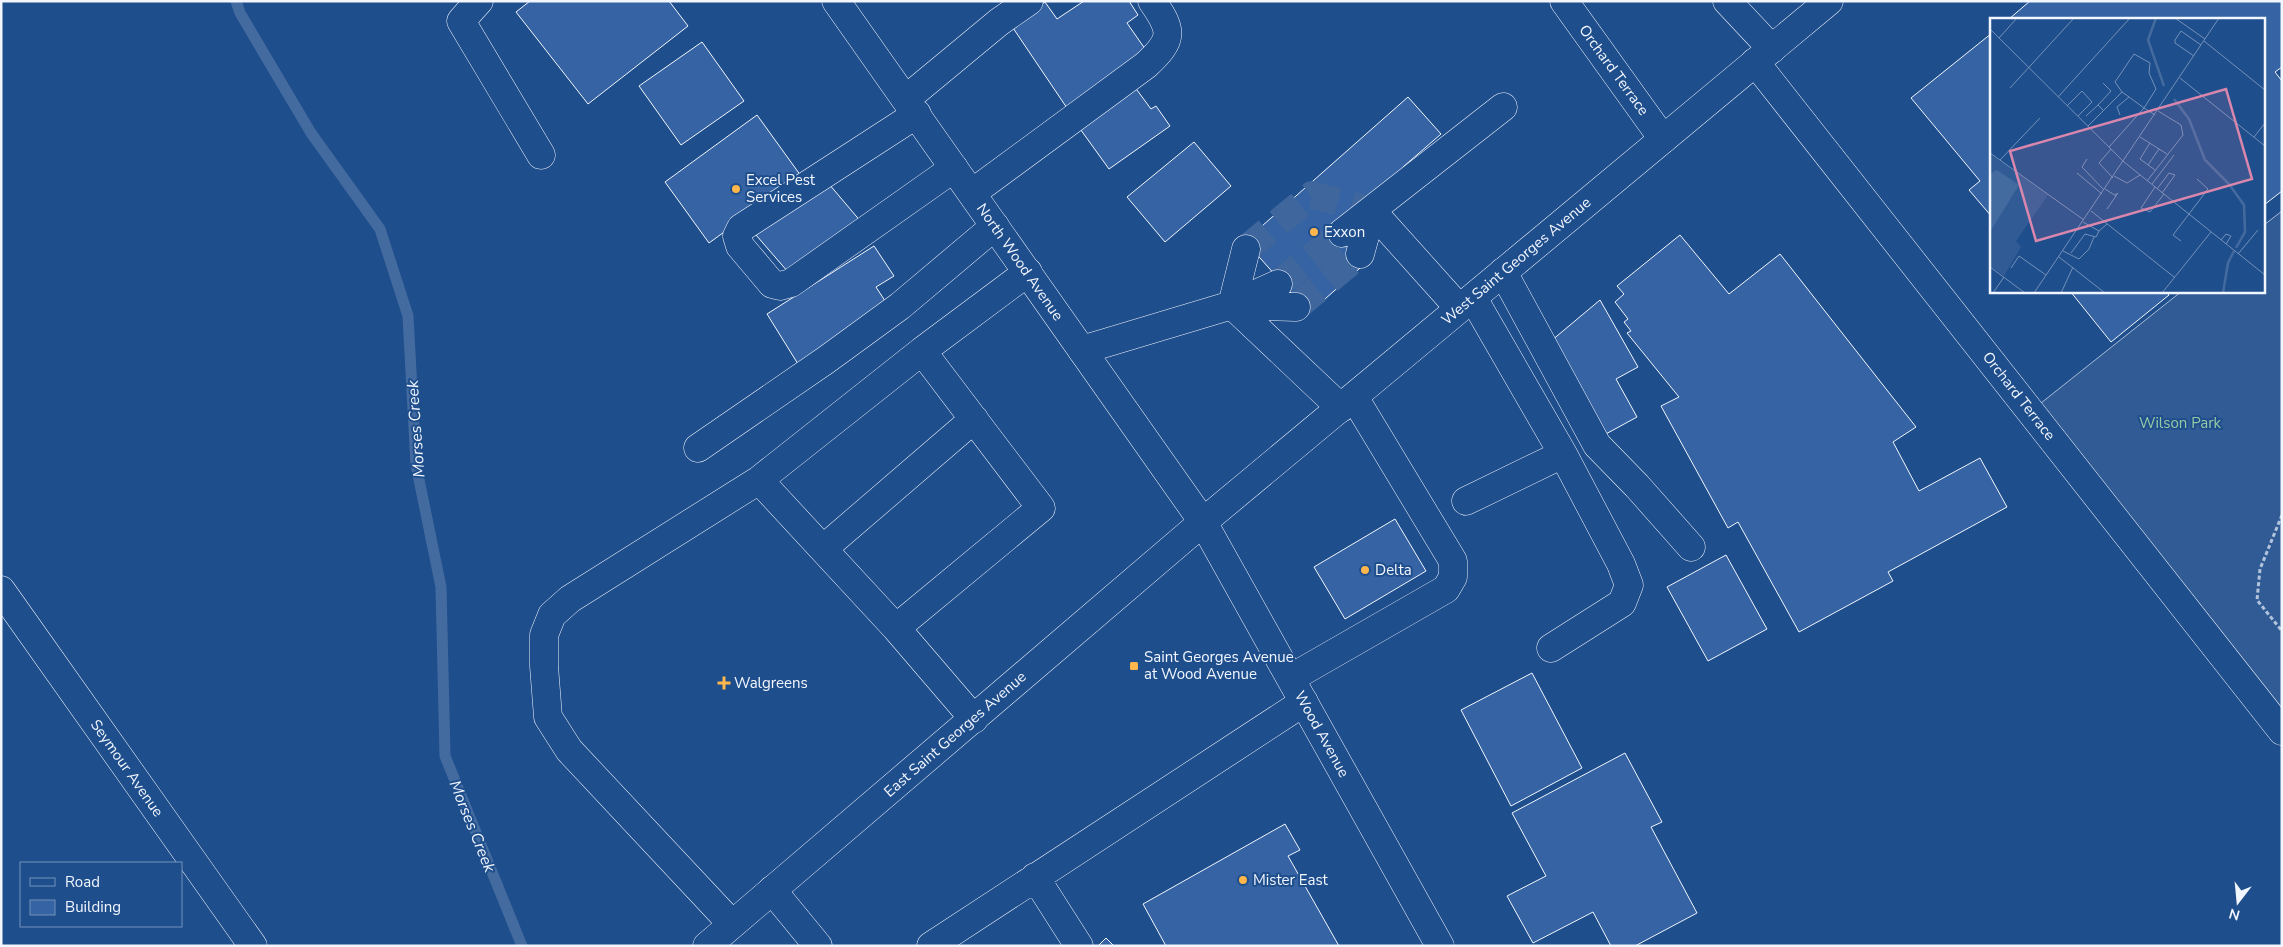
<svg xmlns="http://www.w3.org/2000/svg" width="2283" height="947" viewBox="0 0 2283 947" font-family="'Nunito Sans',sans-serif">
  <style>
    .built { fill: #305b95; stroke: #a8bbd7 }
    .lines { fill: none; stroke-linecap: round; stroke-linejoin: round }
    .stream { stroke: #446ba0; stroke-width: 11 }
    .building { fill: #3563a3; stroke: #f2f6ff }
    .minor-tunnel { stroke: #3f679d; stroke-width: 28; stroke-dasharray: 28 14; stroke-linecap: butt }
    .minor-casing { stroke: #f2f6ff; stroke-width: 29 }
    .major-casing { stroke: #f2f6ff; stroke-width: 29 }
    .path { stroke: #b3c4dc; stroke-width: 3; stroke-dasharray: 4 2.5; stroke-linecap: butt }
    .minor { stroke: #1f4e8c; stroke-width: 28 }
    .major { stroke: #1f4e8c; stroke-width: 28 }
    .poi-dot { fill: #ffb74d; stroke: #1f4e8c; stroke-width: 2 }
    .labels { text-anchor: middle; stroke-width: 4; stroke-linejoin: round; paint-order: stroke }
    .street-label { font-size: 15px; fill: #f2f6ff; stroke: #1f4e8c }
    .poi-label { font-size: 15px; fill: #f2f6ff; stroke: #1f4e8c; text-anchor: start }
    .park-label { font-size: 15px; fill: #97c8a6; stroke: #1f4e8c }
    .water-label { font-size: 16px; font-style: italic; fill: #f2f6ff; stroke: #1f4e8c }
    .inset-river { fill: none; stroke: #446ba0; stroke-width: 2.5 }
    .inset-road { fill: none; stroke: #7391ba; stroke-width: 1 }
    .view { fill: #da87ad; fill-opacity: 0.15; stroke: #da87ad; stroke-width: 2.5 }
    .inset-edge { fill: none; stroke: #f2f6ff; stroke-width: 2.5 }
  </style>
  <rect width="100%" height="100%" fill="#1f4e8c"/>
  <path class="built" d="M2282 211V713L2036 407 2182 291H2264V225Z"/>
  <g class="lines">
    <path class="stream" d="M236 1 240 13 311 133 380 229 408 316 416 465 441 587 445 756 522 946"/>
  </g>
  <path class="building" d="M530 1H669L688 26 588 104 516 12Z
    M1084 1H1129L1138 15 1127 23 1150 56 1069 111 1011 25 1045 2 1057 19Z
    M2030 1H2282V67L2275 72 2282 81V191L2264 205V19H2009Z
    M1992 33V217L1969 190 1980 181 1911 98Z
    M702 42 744 101 681 145 639 86Z
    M1134 86 1151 109 1156 106 1170 126 1109 169 1078 126Z
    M1408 97 1441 134 1403 167 1412 176 1345 234 1368 261 1325 299 1315 289 1300 303 1245 241Z
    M757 115 801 176 709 243 665 182Z
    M1194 142 1231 186 1165 242 1127 197Z
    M823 177 862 223 795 280 756 235Z
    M1680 235 1729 294 1780 254 1916 427 1893 442 1919 491 1980 458 2007 507 1888 572 1893 581 1799 632 1738 522 1728 528 1661 406 1679 397 1627 333 1631 331 1624 322 1628 319 1615 302 1624 294 1617 286Z
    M874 246 894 276 876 287 889 307 798 364 767 314Z
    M2070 291H2166L2169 295 2111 342Z
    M1600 300 1638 367 1616 379 1637 417 1604 435 1551 341Z
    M1395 519 1426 571 1345 619 1314 567Z
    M1726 555 1767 629 1708 661 1667 587Z
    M1532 673 1582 768 1511 806 1461 710Z
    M1625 753 1662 822 1651 827 1697 913 1635 946H1611L1593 912 1533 943 1507 896 1546 876 1512 813Z
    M1285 824 1300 850 1288 856 1339 946H1166L1143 904Z
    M1106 938 1114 946H1098Z"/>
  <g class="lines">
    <path class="minor-tunnel" d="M1246 249 1312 195 1365 209
      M1278 284 1342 233
      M1296 307 1360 254"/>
    <defs>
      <path id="minor" d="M479 1 461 21 541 155
        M1564 1 1663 139
        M1727 1 1772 49
        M1755 62 2282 731
        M906 99 999 22 1029 1
        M917 114 741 228 737 236 740 246 772 284 780 286 791 283 954 168
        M972 193 1146 65C1174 39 1173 31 1152 1
        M1342 233 1503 107
        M1360 254 1372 211 1459 308
        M1503 272 1597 445 1637 486 1691 547
        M1473 298 1563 454 1621 564 1629 585 1622 603 1551 648
        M1238 302 1278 284
        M1232 305 1296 307
        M1232 305 1246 249
        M1082 350 1232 305 1341 408
        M698 448 826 360 900 306 995 226
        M759 480 896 628 974 719
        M1466 501 1563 454
        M823 549 974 419
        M1 590 253 946
        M896 628 1041 508 922 351
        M1291 678 1446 589 1453 577V561L1354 397
        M1035 877 1079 946
        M772 890 818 946
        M732 924 569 750 548 717 544 666V635L552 615 570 599 759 480 922 351 1028 272
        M931 946 1304 702"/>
      <path id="major" d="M836 1 1203 522 1440 946
        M707 946 1203 522 1829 1"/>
    </defs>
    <use href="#minor" class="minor-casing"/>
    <use href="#major" class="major-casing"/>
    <path class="path" d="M2282 515 2260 569 2257 600 2282 631"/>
    <use href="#minor" class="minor"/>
    <use href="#major" class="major"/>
  </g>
  <g class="poi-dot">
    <circle cx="736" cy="189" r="5"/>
    <circle cx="1314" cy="232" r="5"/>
    <circle cx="1365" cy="570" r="5"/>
    <rect x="1129" y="661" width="10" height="10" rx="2.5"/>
    <path d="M721.5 675.5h5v5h5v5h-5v5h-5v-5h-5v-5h5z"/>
    <circle cx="1243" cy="880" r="5"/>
  </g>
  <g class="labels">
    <g class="street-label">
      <text transform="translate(1614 70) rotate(54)" y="5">Orchard Terrace</text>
      <text transform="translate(1516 261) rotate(-40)" y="5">West Saint Georges Avenue</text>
      <text transform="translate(1020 262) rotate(55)" y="5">North Wood Avenue</text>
      <text transform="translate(2019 396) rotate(52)" y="5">Orchard Terrace</text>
      <text transform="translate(955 734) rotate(-41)" y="5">East Saint Georges Avenue</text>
      <text transform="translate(1322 734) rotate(61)" y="5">Wood Avenue</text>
      <text transform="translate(127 768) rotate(55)" y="5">Seymour Avenue</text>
    </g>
    <g class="poi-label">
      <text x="746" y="185">Excel Pest<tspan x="746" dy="17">Services</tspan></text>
      <text x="1324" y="237">Exxon</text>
      <text x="1375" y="575">Delta</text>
      <text x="1144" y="662">Saint Georges Avenue<tspan x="1144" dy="17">at Wood Avenue</tspan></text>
      <text x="734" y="688">Walgreens</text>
      <text x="1253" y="885">Mister East</text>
    </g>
    <g class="park-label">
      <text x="2180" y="428">Wilson Park</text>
    </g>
    <g class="water-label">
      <text transform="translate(415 429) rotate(-94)" y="6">Morses Creek</text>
      <text transform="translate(473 826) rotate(68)" y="6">Morses Creek</text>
    </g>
  </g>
  <g transform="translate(1990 18)">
    <rect width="275" height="275" fill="#1f4e8c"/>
    <path d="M0 136 58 177 26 223 31 229 14 258 0 248Z" fill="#305b95"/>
    <path d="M7 152 29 167 0 214V156Z" fill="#446ba0"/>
    <path class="inset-river" d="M166 0 158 22 174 68M184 81 199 101 215 142 239 166 254 187 255 214 246 230M233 275 238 245 244 233"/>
    <path class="inset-road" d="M185 0 215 21M0 11 134 144 275 257M9 20 27 0M214 23 275 72M204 38 185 25V22L191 13 211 27M190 60 275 128M20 70 84 0M68 79 140 0M108 87 121 73 113 65M77 88 92 73 102 84 88 98M130 97 127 89 139 79M96 98 108 87 114 93M98 108 132 74M150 119 177 136M264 119 275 105M160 125 150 141 165 152M119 129 154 90 166 71 159 55 160 45 144 36 125 64 132 74 139 79 154 90 165 97M121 131 109 145 123 160M0 135 94 202M97 141 92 149 114 172M10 142 50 100M158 147 169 131M87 155 112 176M124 158 137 165 150 157M157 163 193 117 191 107 168 93M162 166 184 137M165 169 151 190 160 194 174 176M115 171 126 178V175M167 171 179 155 185 157 172 175M117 191 128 175M101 193 184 259M93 204 109 213 117 206M231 222 236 216 241 218 236 226M191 223 183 217 218 171 207 161M73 233 89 241 99 231 104 219M81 235 95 216 106 219 109 213M248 236 268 212M69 239 115 275M0 249 35 275M21 250 29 238 56 257M3 275 14 259M44 275 229 0M71 275 83 249M172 275 221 214"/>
    <path class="view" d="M236 71 262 161 46 223 20 133Z"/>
    <rect width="275" height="275" class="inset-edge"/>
  </g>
  <rect width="2283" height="947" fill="none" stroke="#f2f6ff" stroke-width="5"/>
  <rect x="20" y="862" width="162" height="65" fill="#1f4e8c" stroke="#7391ba"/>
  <rect x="30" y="878" width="25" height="8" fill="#1f4e8c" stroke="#7391ba"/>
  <text x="65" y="887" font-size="15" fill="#f2f6ff">Road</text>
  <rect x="30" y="900" width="25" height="15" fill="#3563a3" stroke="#7391ba"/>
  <text x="65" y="912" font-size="15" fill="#f2f6ff">Building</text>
  <g transform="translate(2238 902) rotate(196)" stroke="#1f4e8c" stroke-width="4" paint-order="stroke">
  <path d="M0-4L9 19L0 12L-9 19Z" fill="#f2f6ff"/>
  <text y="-8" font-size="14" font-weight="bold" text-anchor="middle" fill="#f2f6ff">N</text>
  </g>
</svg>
